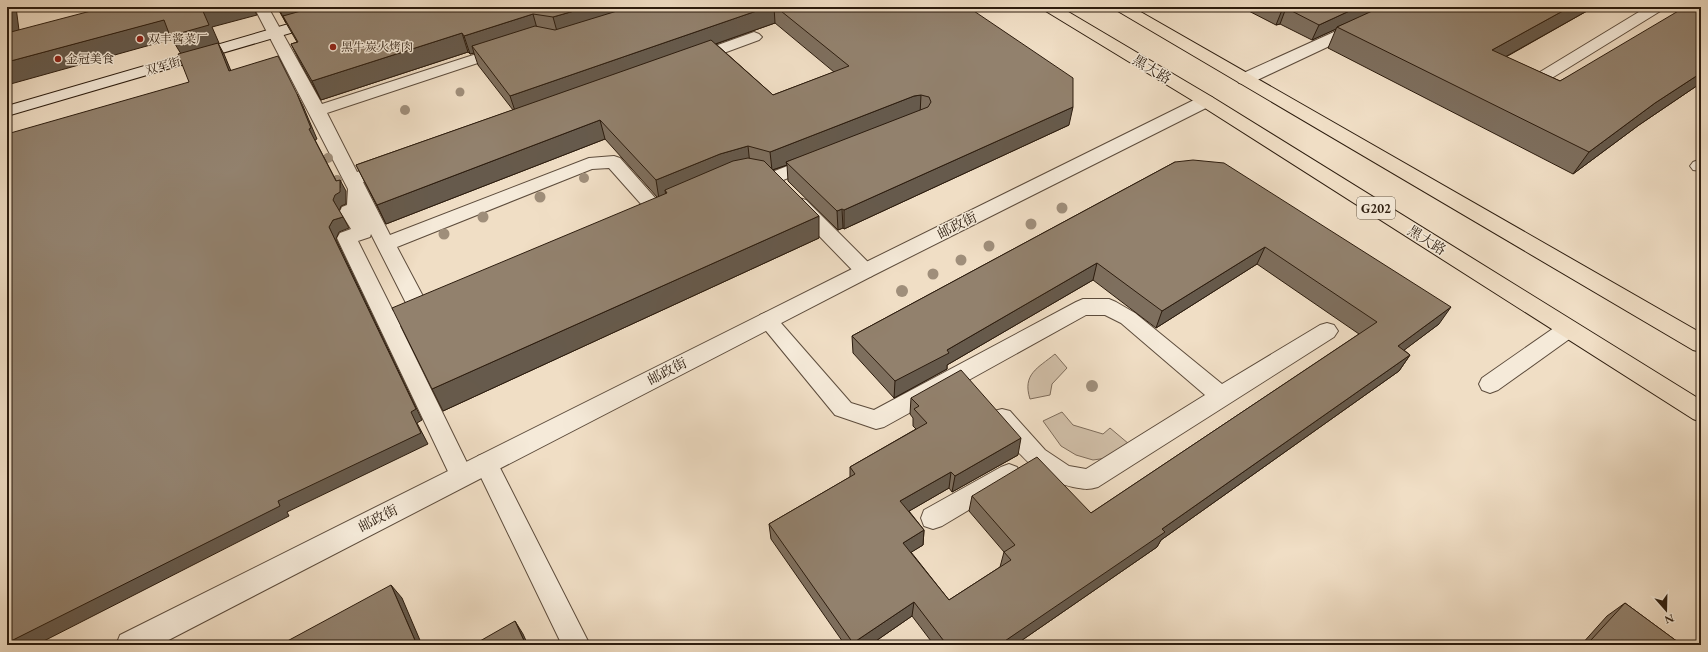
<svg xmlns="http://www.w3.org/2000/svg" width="1708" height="652" viewBox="0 0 1708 652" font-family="'EB Garamond','Noto Serif SC',serif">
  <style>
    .green { fill: #cfbda6; stroke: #7e6c5a }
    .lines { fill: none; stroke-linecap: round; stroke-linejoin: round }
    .lane-casing { stroke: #5d4c3c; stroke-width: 2 }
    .street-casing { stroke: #5d4c3c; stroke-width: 2 }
    .secondary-casing { stroke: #2c1c0e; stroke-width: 2 }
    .highway-casing { stroke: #2c1c0e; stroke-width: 2 }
    .lane { fill: #f5ead9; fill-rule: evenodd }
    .street { fill: #f5ead9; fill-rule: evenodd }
    .secondary { fill: #f5ead9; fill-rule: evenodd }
    .highway { fill: #f0dec5; fill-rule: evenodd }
    .tree { fill: #9f8e7a }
    .wall { fill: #7e6f5e; stroke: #2c1c0e; fill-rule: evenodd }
    .shaded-wall { fill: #665a4c; stroke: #2c1c0e }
    .building { fill: #92816d; stroke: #2c1c0e }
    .poi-dot { fill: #8f2418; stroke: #f5ead9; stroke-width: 1.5 }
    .labels { text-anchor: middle; stroke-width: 3; stroke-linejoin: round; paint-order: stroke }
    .far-poi-label { font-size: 12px; fill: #2c1c0e; stroke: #f5ead9; text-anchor: start }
    .far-street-label { font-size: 12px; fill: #2c1c0e; stroke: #f5ead9 }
    .shield { fill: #f5ead9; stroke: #685a4b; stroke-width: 1 }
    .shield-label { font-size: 13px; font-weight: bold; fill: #2c1c0e }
    .street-label { font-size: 14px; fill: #2c1c0e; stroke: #f5ead9 }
  </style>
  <rect width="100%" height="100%" fill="#f0dec5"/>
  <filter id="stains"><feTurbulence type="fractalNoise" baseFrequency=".005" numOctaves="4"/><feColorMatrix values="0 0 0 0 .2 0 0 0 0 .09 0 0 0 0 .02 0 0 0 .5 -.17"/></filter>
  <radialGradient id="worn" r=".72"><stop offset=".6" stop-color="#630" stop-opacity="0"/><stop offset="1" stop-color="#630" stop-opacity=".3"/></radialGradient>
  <path class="green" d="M1055 354 1067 368 1052 384 1050 395 1030 399C1022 374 1038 368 1055 354Z
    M1062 412 1073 425 1103 434 1110 428 1129 444 1107 458 1093 460 1076 455 1061 446 1043 421Z"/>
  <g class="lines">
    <defs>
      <path id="lane" d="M254 7H268L322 104 498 47 503 45 508 47 511 50 508 53 327 113 357 172 389 161 395 163 398 167 395 171 363 182 390 235 589 158 614 156 620 158 665 209 663 213 656 215 649 213 609 168 592 169 397 247 425 300 430 302 433 307 430 312 400 326 473 475 469 482 461 485 453 482 337 238 340 233 351 229 340 211 342 207 347 205 348 189ZM371 234 407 305 393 311 358 241 370 237Z
        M1647 7H1664L1662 10 1547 81 1541 83 1535 81 1533 78 1535 75Z
        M754 32 759 34 762 37 759 40 702 61 696 63 690 61 688 58 690 55Z
        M813 156 819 158 822 162 819 166 773 184 767 182 764 178 767 174Z
        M1701 159V171L1693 170 1690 166 1693 162Z
        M799 198 806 200 872 266 875 271 872 276 865 278 858 276 792 208 790 204 792 200Z
        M1083 299H1109L1116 302 1135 313 1222 384 1320 325 1327 323 1334 325 1338 331 1334 337 1098 487C1088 490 1083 489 1073 487 1038 480 1017 450 994 425L991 418 994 411 1002 409 1010 411 1045 450 1069 466 1086 469 1205 395 1121 323 1105 315H1086L884 427 876 429 835 415 757 320 760 315 767 312 774 315 851 403 874 410 1076 302Z
        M1568 321 1575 323 1579 329 1575 335 1498 390 1490 393 1482 390 1479 384 1482 378 1561 323Z
        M486 453 494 456 590 645H562L474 463 478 456Z
        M1009 464 1017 467 1021 474 1017 481 942 526 933 529 924 526 921 518 924 510 1001 467Z"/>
      <path id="street" d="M1389 7H1409L1406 10 1251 83 1245 84 1239 83 1237 79 1239 75Z
        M1206 96 1212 97 1215 101 1212 105 872 276 159 645H116L120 635 858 266 1200 97Z"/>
      <path id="secondary" d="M347 7H372L369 10 7 116V106Z"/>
      <path id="highway" d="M1041 7H1060L1212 97 1701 400V422L1693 419 1200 105 1044 10Z
        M1113 7H1132L1701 333V352L1693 350 1116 10Z"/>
    </defs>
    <use href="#lane" class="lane-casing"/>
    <use href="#street" class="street-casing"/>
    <use href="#secondary" class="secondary-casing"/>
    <use href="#highway" class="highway-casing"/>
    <use href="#lane" class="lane"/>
    <use href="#street" class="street"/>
    <use href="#secondary" class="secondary"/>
    <use href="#highway" class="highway"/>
  </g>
  <g class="tree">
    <circle cx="460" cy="92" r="4.5"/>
    <circle cx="405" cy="110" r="5"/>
    <circle cx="328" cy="158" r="5"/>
    <circle cx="584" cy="178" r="5"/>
    <circle cx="337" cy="180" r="5"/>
    <circle cx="540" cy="197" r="5.5"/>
    <circle cx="1062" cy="208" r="5.5"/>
    <circle cx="483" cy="217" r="5.5"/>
    <circle cx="1031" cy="224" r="5.5"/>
    <circle cx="444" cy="234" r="5.5"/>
    <circle cx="989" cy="246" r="5.5"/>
    <circle cx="961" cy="260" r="5.5"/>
    <circle cx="933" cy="274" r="5.5"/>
    <circle cx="902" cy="291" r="6"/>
    <circle cx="1092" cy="386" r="6"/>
  </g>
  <path class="wall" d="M269 7H968L1069 125 844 229 843 228 838 230 788 181 787 165 773 170 819 238 443 411 657 197 605 139 386 224 356 165 513 110 478 65 474 53 470 54 468 52 321 100 300 62 291 44 297 42 286 23 278 9 272 11ZM775 23 834 72 773 95 716 44Z
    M1241 7H1372L1370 12 1381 7H1594L1506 57 1560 81 1701 7V83L1639 125 1573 174 1328 48 1336 29 1312 40 1280 24 1276 25Z
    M1175 162 1439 324 1404 350 1410 355 1399 371 1161 540 1157 547 1015 645H934L912 616 870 645H845L771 539 769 524 850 477V467L916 429 913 426V418L910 414 911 398 1018 455 952 492 949 488 909 511 924 530 923 545 911 552 949 600 1000 567 1004 552 969 511 972 496 1091 513 1359 334 1257 264 1156 328 1093 280 947 365V369L894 398 853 353 852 336Z
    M1625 603 1682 645H1581L1607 616Z"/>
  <path class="shaded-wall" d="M7 7H16L20 38 7 42Z
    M211 7H253V8L257 15 212 27 219 43H218L224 54 236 83 181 54 172 39 7 85V62Z
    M270 7H276L278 9 272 11Z
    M278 7H342L283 16 286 23Z
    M588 7H651L558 35 553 17Z
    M768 7H774L775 23 516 114 510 96Z
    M1358 7H1372L1369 14 1337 27 1336 29 1312 40 1319 25Z
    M1570 7H1594L1480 71 1492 50Z
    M1286 8 1280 24 1276 25 1282 10Z
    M533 14 538 32 472 46 474 53 470 54 464 36Z
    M462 33 468 52 321 100 312 81Z
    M1701 73V83L1639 125 1573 174 1589 152 1655 103Z
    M297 94 303 106 317 139 315 140 340 188V180L346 191V204L341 206 339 212 333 200Z
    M921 95 920 114 786 162 787 165 772 170 770 152 914 96Z
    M1073 107 1069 125 844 229V210Z
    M600 120 605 139 386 224 377 205Z
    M748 146 750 165 667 193 665 190 666 196 659 199 656 180 720 154Z
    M842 209 843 228 838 230 837 211Z
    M819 216V238L443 411 432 389Z
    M343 217 349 228 339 232 336 239 422 420 417 423 428 444 287 512 289 516 36 645H7V643L278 501 411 412 329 227 333 220Z
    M1265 247 1257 264 1156 328 1162 311Z
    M1097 263 1093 280 947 365V369L894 398 895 381 947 350Z
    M1451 307 1439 324 1387 363 1398 346Z
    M1410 355 1399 371 1161 540 1157 547 1015 645H999L1162 529Z
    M1021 438 1018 455 952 492 955 476Z
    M951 472 949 488 899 517 900 501Z
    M924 530 923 545 902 558 903 543Z
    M391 585 402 598 422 645H417Z
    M914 602 912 616 870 645H853V643Z
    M515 621 523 634 528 645H526Z"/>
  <path class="building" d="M106 7H211L202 9 209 25 170 36 164 20 7 62V33Z
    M315 7H588L553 17 533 14 464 36 462 33 312 81 291 44 298 42 283 16Z
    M630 7H768L510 96 472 46 535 26 555 30Z
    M776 7H968L1073 78V107L844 210 842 209 837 211 786 162 928 107 931 102 929 97 921 95 914 96 770 152 748 146 720 154 656 180 600 120 377 205 356 165 711 40 773 95 849 66Z
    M1276 7H1358L1319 25 1286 8 1282 10Z
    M1381 7H1570L1492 50 1560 81 1685 7H1701V73L1655 103 1589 152 1337 27Z
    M218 43 229 71 278 56 297 94 311 128 309 129 336 181 340 180V192L335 195 333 200 343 217 333 220 329 227 416 409 411 412 421 433 278 501 280 506 7 643V134L189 82 178 54Z
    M748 158 764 161 819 216 432 389 392 308 667 193 665 190 733 161Z
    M1193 160 1224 163 1451 307 1398 346 1410 355 1162 529 1165 532 999 645H947L914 602 853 643 769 524 855 474 850 467 927 423 914 409 919 406 911 398 961 370 1021 438 955 476 951 472 900 501 924 530 903 543 949 600 1011 560 1004 552 1015 545 972 496 1037 457 1091 513 1377 322 1265 247 1162 311 1097 263 947 350 949 353 895 381 852 336 1175 162Z
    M391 585 417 645H280Z
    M1625 603 1682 645H1597L1591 640Z
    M515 621 526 645H473Z"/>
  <g class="poi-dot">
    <circle cx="140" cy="39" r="4"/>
    <circle cx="333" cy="47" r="4"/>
    <circle cx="58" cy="59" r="4"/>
  </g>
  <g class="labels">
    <g class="far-poi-label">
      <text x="148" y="43">双丰酱菜厂</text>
      <text x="341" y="51">黑牛炭火烤肉</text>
      <text x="66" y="63">金冠美食</text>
    </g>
    <g class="far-street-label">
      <text transform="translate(163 66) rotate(-16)" y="4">双军街</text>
    </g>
    <rect class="shield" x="1357" y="197" width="38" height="22" rx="3"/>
    <g class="shield-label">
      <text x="1376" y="213">G202</text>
    </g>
    <g class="street-label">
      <text transform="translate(1152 69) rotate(31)" y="5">黑大路</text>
      <text transform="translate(957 225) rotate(-26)" y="5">邮政街</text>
      <text transform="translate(1427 240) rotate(32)" y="5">黑大路</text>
      <text transform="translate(667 371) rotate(-27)" y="5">邮政街</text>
      <text transform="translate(378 518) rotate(-27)" y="5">邮政街</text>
    </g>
  </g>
  <rect width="1708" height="652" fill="none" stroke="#f0dec5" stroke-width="24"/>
  <rect x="8" y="8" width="1692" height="636" fill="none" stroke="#2c1c0e" stroke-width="2"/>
  <rect x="12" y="12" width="1684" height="628" fill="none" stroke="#2c1c0e"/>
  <g transform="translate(1666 610) rotate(160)" stroke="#f5ead9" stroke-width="3" paint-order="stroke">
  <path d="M0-3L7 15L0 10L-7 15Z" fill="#2c1c0e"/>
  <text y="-6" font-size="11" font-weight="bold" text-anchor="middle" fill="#2c1c0e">N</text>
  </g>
  <rect width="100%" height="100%" filter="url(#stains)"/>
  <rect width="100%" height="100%" fill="url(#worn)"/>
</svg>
